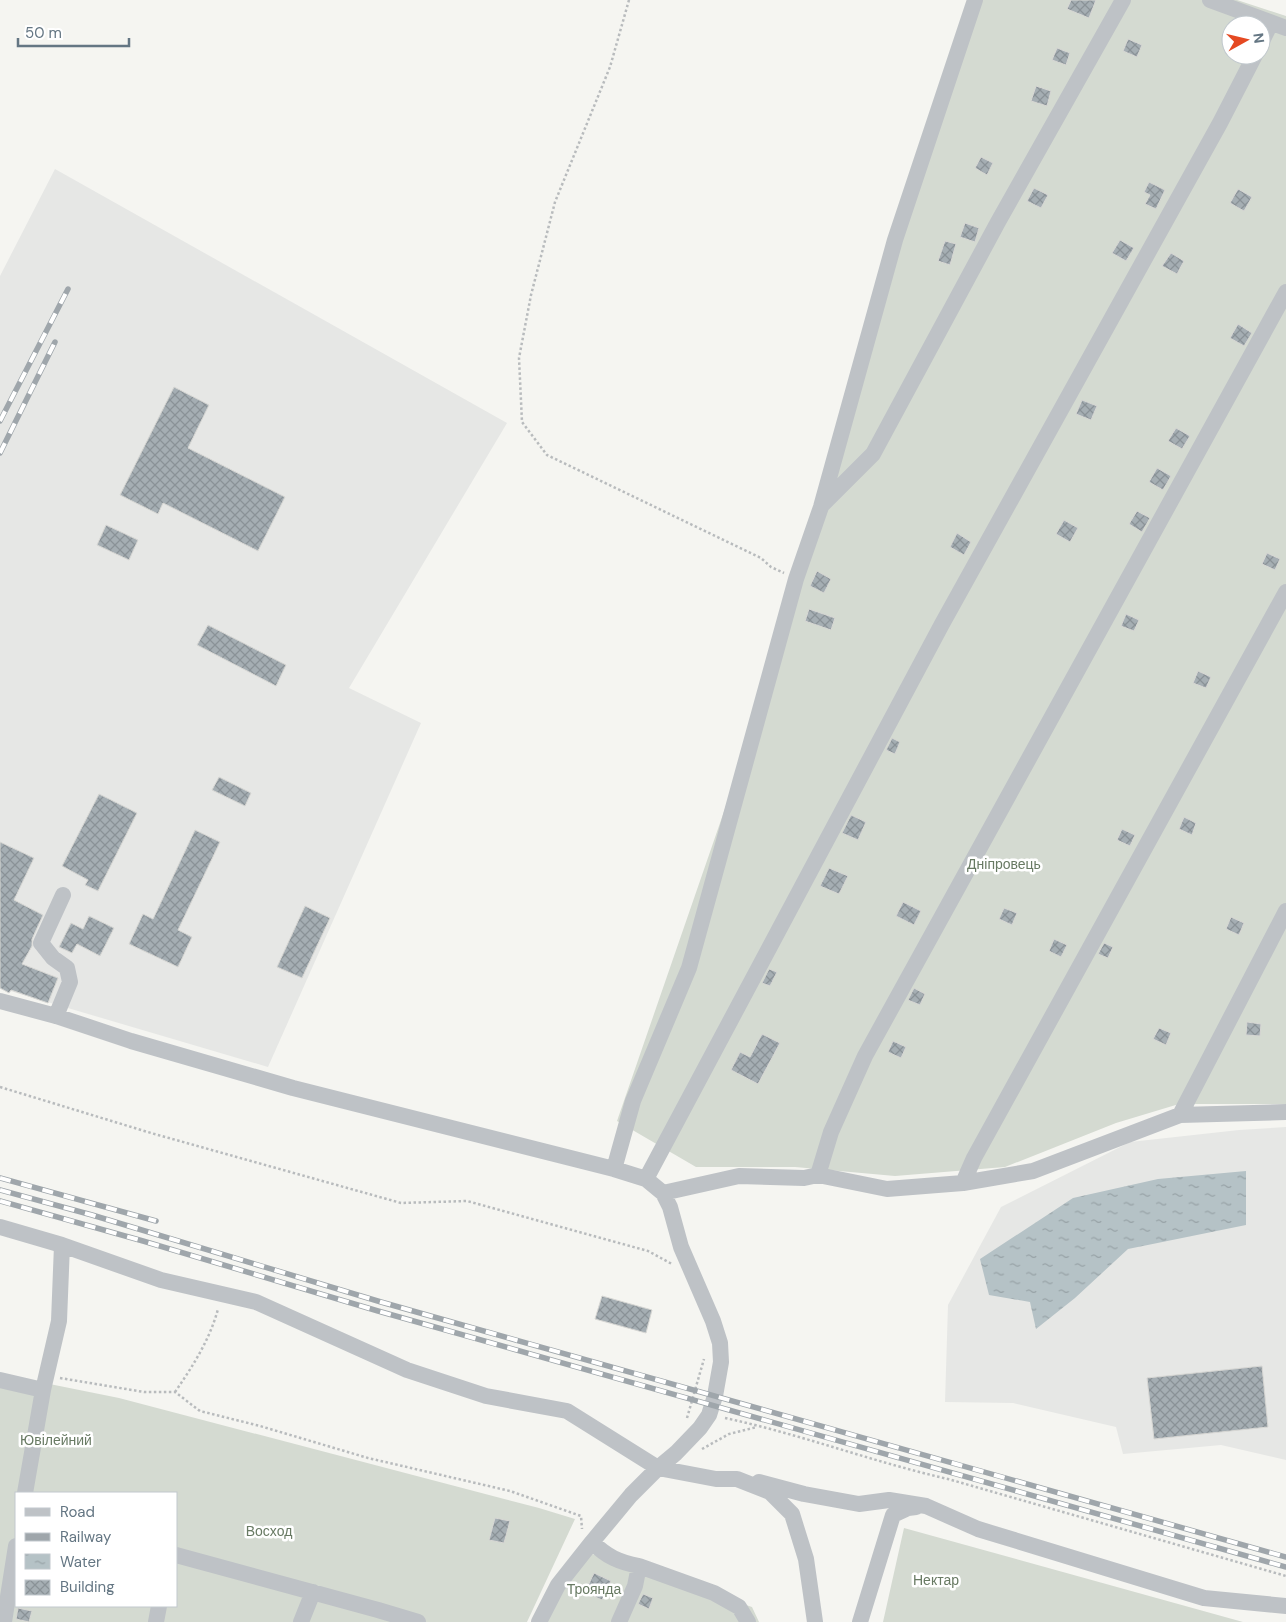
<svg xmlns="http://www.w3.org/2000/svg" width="1286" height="1622" viewBox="0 0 1286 1622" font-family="'DM Sans',sans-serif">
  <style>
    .built { fill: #e6e7e5 }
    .garden { fill: #d4dad1; fill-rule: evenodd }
    .water { fill: url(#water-ripples) }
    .building { fill: url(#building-cross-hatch); stroke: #d7d7d4 }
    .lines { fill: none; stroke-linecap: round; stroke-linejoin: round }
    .path { stroke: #b8bbbd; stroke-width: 2.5; stroke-dasharray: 2.5 2.5; stroke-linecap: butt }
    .minor { stroke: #bec2c6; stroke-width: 16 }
    .rail-casing { stroke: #9fa6ab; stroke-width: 5.5 }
    .rail { stroke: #fff; stroke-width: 4; stroke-dasharray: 11; stroke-linecap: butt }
    .labels { text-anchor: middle; stroke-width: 5; stroke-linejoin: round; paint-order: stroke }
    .park-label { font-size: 14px; fill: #687a63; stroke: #fff }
  </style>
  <defs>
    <pattern id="water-ripples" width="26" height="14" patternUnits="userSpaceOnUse" patternTransform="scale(1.25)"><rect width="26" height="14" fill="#b5c2c6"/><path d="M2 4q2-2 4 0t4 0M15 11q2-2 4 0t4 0" fill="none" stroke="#97a2a6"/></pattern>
    <pattern id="building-cross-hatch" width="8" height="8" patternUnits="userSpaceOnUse" patternTransform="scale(1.25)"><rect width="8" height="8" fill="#a5aeb3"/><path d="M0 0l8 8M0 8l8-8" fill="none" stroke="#8a9297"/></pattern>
  </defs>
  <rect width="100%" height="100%" fill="#f5f5f1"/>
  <path class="built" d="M55 169 507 423 349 688 421 723 268 1067 0 988V276Z
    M1286 1127V1460L1221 1445 1123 1454 1116 1427 1013 1403 945 1402 948 1305 1001 1207 1130 1142 1239 1130Z"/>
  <path class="garden" d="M982 0H1237L1286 16V1104H1179L1116 1123 1005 1167 895 1176 795 1167H696L617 1121 757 716 905 226ZM1231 25H1261V55H1231Z
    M0 1374 119 1398 539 1508 575 1519 527 1622H0ZM16 1493H176V1606H16Z
    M904 1528 1243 1622H883Z
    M580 1550 752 1607 759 1622H541Z"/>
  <path class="water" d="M1246 1171V1225L1128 1249 1075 1298 1036 1329 1030 1302 989 1295 980 1259 1073 1198 1158 1179Z"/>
  <path class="building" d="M1071 0H1096L1089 18 1067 9Z
    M1128 39 1142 45 1137 57 1123 51Z
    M1057 48 1070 53 1066 65 1052 60Z
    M1036 86 1051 91 1047 106 1031 101Z
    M981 157 993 163 987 175 975 168Z
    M1149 182 1165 190 1156 209 1145 204 1150 195 1144 192Z
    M1034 188 1048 195 1041 208 1027 201Z
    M1238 189 1252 197 1244 211 1230 203Z
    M965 223 979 228 975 242 960 237Z
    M1120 240 1134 248 1126 261 1112 253Z
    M945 241 956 244 950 265 938 261Z
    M1171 253 1184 261 1177 274 1162 266Z
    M1238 324 1252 333 1244 346 1230 338Z
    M174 387 209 405 188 448 285 497 258 551 163 503 158 514 120 495Z
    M1082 400 1097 406 1091 420 1076 414Z
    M1176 428 1190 436 1182 449 1168 441Z
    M1157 468 1171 476 1163 490 1149 482Z
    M1137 511 1150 518 1142 532 1129 524Z
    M1064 520 1078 528 1070 542 1056 534Z
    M106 525 138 540 129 560 97 545Z
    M957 533 971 542 964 555 950 547Z
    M1267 553 1280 559 1275 570 1262 564Z
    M817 571 831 579 824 593 810 586Z
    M809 609 835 618 831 630 805 621Z
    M1126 614 1139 620 1134 631 1121 626Z
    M208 625 286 665 276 686 197 645Z
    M1198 671 1211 677 1206 688 1193 683Z
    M892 738 900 742 895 754 886 750Z
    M219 777 251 793 245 806 212 790Z
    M99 794 137 813 98 891 85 885 88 880 62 866Z
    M851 815 866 822 858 840 842 833Z
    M1184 817 1196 823 1192 835 1179 829Z
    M1122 829 1135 835 1130 846 1117 840Z
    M195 830 220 842 178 930 192 937 178 967 129 944 143 914 153 919Z
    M0 842 34 858 14 900 43 915 32 939V946L22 964 58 978 48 1003 11 990 9 993 0 988Z
    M829 868 848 876 839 894 820 886Z
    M903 902 921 911 914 925 896 916Z
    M305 906 330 918 302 978 277 967Z
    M1004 908 1017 913 1012 925 999 919Z
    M89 916 114 928 100 956 77 944 72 953 59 947 71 923 83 929Z
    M1231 917 1244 923 1239 935 1226 929Z
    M1054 939 1067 945 1061 957 1049 951Z
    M1104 943 1113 947 1108 958 1098 954Z
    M769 969 777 972 770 986 762 983Z
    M914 988 925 994 920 1005 908 1000Z
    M1247 1022 1261 1024 1260 1036 1246 1035Z
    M1159 1028 1171 1033 1166 1045 1153 1039Z
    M762 1034 780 1043 758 1084 731 1070 740 1052 750 1057Z
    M893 1041 906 1047 901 1058 888 1052Z
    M602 1296 652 1310 646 1333 595 1319Z
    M1262 1366 1268 1427 1154 1439 1147 1378Z
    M495 1518 510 1521 504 1543 489 1540Z
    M594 1573 611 1581 602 1600 585 1592Z
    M643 1594 653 1598 649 1609 638 1604Z
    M18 1608 32 1611 29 1622 16 1619Z"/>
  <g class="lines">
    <path class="path" d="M629 0 610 67 555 202 531 295 519 358 522 422 547 455 761 558 771 567 784 573
      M0 1087 151 1133 401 1203 467 1201 648 1251 672 1264
      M60 1378 144 1392H175L200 1411 260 1426 368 1458 510 1491 581 1516 582 1529
      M175 1392C193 1366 210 1339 218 1309
      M687 1418 704 1359
      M725 1418C800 1434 873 1462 948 1479L1286 1576
      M702 1449 729 1434 757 1427"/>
    <path class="minor" d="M1210 0 1286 28
      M1261 43 1271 23
      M822 505 873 454 998 222 1123 0
      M0 1001 56 1016 131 1041 293 1088 614 1169 646 1179 663 1193 670 1207 681 1247 713 1321 720 1343 721 1362 715 1396 709 1415 700 1428 676 1453 658 1468 631 1495 592 1542 558 1585 539 1622
      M56 1016 70 982 67 968 53 958 41 943 63 895
      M1180 1115 1286 911
      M614 1169 633 1101 689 968 796 579 821 507 895 240 975 0
      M818 1175 831 1132 865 1056 1286 292
      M646 1179 942 624 1220 123 1255 55
      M963 1183 974 1158 1286 592
      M663 1193 739 1176 804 1178 818 1175 887 1189 963 1183 1033 1171 1180 1115 1286 1112
      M0 1227 62 1245 161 1280 256 1302 407 1370 486 1396 567 1411 658 1468 716 1479H737L770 1492 792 1514 806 1559 815 1622
      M0 1380 43 1390
      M759 1482 804 1494 859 1504 889 1500 926 1506 978 1529 1204 1598 1286 1606
      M25 1493 43 1390 59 1321 62 1245
      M592 1542C607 1557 619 1562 639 1566L635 1586 619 1622
      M176 1555 378 1610 418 1622
      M639 1566 714 1593 739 1607 748 1622
      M4 1622 16 1546
      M156 1622 159 1606
      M301 1622 313 1592
      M860 1622 893 1515 908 1508 916 1507"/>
    <defs>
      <path id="rail" d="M0 421 68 289
        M0 453 55 342
        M0 1178 156 1221
        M0 1190 92 1215 381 1302 1286 1557
        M0 1201 143 1241 378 1311 1286 1567"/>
    </defs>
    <use href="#rail" class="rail-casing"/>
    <use href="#rail" class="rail"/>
  </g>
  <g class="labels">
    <g class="park-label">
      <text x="1004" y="869">Дніпровець</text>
      <text x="56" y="1445">Ювілейний</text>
      <text x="269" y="1536">Восход</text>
      <text x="936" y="1585">Нектар</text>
      <text x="594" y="1594">Троянда</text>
    </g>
  </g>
  <rect x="15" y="1492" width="162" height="115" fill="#ffffff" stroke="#c1c8cd"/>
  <rect x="25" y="1508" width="25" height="8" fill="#bec2c6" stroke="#c1c8cd"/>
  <text x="60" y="1517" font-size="15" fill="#647683">Road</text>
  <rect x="25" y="1533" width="25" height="8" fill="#9fa6ab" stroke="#c1c8cd"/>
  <text x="60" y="1542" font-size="15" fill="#647683">Railway</text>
  <rect x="25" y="1554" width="25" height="15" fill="url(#water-ripples)" stroke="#c1c8cd"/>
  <text x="60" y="1567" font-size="15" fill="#647683">Water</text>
  <rect x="25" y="1580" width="25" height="15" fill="url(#building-cross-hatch)" stroke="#c1c8cd"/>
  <text x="60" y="1592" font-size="15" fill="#647683">Building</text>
  <g transform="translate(1246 40) rotate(82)"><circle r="24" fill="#ffffff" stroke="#c1c8cd"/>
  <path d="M0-4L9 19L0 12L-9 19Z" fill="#e54922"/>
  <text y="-8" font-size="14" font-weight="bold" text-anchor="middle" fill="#647683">N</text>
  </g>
  <path d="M18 38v8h111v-8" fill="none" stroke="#647683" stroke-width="2.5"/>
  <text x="25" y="38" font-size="15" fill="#647683" stroke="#ffffff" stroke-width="4" paint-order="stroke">50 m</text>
</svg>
